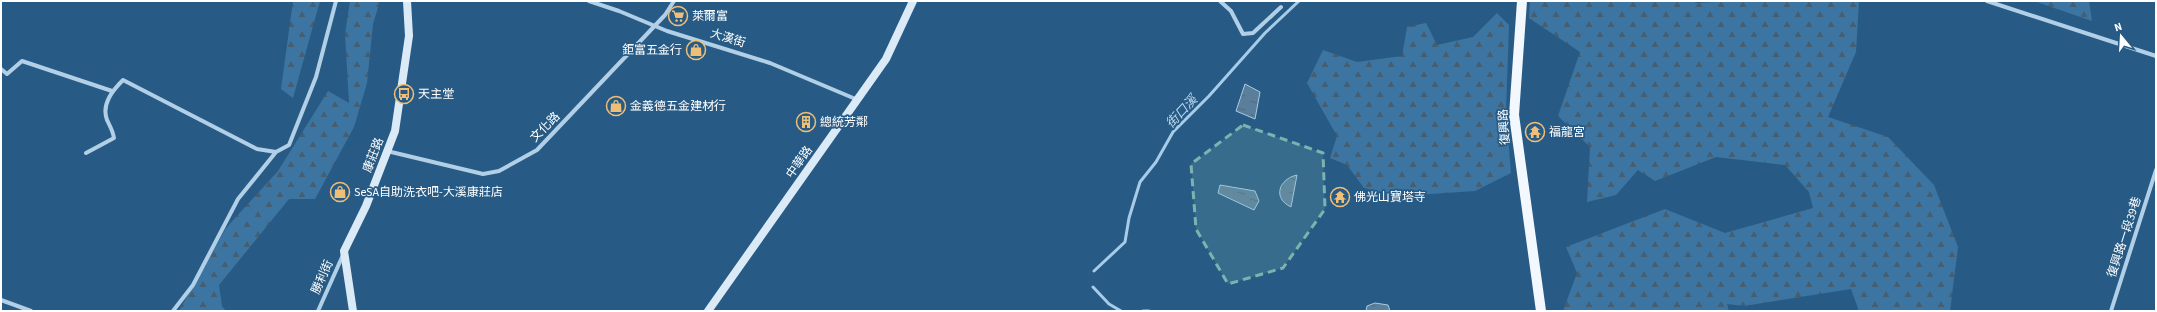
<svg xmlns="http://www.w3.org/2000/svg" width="2157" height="312" viewBox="0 0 2157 312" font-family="'Source Sans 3','Noto Sans TC',sans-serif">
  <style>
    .forest { fill: url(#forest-firs) }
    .water { fill: url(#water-ripples); stroke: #a6cce8 }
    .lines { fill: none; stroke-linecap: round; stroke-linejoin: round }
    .stream { stroke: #a6cce8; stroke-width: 3 }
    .street { stroke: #b1d0e7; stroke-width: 4 }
    .secondary { stroke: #dbeaf7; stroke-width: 8 }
    .primary { stroke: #f3f8fe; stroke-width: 10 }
    .marked { fill: #7bb4af; fill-opacity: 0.2; stroke: #7bb4af; stroke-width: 3; stroke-dasharray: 8 5; stroke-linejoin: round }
    .labels { text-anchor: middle; stroke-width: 3.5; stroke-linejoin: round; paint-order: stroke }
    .poi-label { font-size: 12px; fill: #fff; stroke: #275b85; text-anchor: start }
    .street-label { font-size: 12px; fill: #fff; stroke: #275b85 }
    .water-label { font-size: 13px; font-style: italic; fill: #bdd9ef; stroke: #275b85 }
  </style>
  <defs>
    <pattern id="forest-firs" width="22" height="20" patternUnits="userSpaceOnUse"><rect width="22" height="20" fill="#3c75a1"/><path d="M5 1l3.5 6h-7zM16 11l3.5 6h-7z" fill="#455e72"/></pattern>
    <pattern id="water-ripples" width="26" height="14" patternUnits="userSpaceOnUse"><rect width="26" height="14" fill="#5b7f9b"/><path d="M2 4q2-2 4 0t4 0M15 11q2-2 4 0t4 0" fill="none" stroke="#546877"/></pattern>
  </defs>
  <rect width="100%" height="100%" fill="#275b85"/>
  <path class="forest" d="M293 1H320L293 98 281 89Z
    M350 1H380L373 24 367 83 354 127 315 199H289L219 285 222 306 226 311H179L226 228 278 171 328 91 349 103 345 34Z
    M1530 1H1696L1695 3 1736 1H1859L1856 52 1828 117 1888 137 1934 185 1958 247 1950 311H1859L1851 289 1744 306 1727 304 1729 311H1563L1577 273 1566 247 1665 209 1725 233 1813 208 1809 192 1785 165 1716 157 1655 181 1638 170 1616 195 1587 202 1590 147 1558 116 1580 52 1529 18Z
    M2034 1H2089L2092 21Z
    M1497 13 1509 25 1506 111 1511 173 1475 191 1400 196 1364 188 1347 165 1330 158 1337 136 1307 83 1323 50 1357 62 1402 56 1407 27 1426 23 1437 45 1473 37Z"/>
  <path class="water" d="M1245 84 1260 92 1255 119 1236 111Z
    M1297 175 1291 207C1272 198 1279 179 1297 175Z
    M1220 185 1255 191 1259 201 1254 210 1218 193Z
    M1375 303 1388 305 1390 311H1366L1367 306Z"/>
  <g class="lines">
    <path class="stream" d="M1094 271 1125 242 1129 218 1140 182 1156 162 1173 132 1209 96 1265 33 1299 1
      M1093 287 1109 304 1121 311
      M1143 311H1149"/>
    <path class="street" d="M589 1 619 11 667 31 770 63 858 100
      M1220 1 1231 11 1243 34 1253 33 1281 7
      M1987 1 2156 56
      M1 69 7 74 22 61 112 91
      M387 151 483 174 499 171 537 150 665 15 674 1
      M86 153 114 138C113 131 110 126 107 120 101 104 113 90 123 80L257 149 276 152
      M1 300 31 311
      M173 311 193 285 238 199 276 152 289 145 316 77 336 1
      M318 311 343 255
      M2111 311 2156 170"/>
    <path class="secondary" d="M353 311 344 251 366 206 395 131 409 36 407 1
      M708 311 886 59 913 1"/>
    <path class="primary" d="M1522 1 1514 115 1541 311"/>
  </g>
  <path class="marked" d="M1243 125 1323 153 1325 209 1283 268 1228 284 1196 229 1191 164Z"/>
  <defs>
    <symbol id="supermarket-ring" viewBox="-11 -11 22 22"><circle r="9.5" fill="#275b85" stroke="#f0bf77" stroke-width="1.5"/><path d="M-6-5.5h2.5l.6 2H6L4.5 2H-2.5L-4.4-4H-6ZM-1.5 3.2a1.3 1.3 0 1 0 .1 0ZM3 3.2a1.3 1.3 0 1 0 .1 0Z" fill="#f0bf77"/></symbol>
    <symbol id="shop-ring" viewBox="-11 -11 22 22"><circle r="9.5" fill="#275b85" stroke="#f0bf77" stroke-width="1.5"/><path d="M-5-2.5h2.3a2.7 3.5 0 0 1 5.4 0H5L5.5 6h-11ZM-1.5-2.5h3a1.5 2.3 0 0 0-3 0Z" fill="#f0bf77"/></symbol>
    <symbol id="bus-ring" viewBox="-11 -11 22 22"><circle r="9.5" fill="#275b85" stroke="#f0bf77" stroke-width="1.5"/><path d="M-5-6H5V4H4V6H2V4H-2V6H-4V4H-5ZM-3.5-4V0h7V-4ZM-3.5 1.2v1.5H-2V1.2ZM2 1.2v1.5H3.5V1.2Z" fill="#f0bf77"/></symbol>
    <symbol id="building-ring" viewBox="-11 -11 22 22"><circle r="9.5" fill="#275b85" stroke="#f0bf77" stroke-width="1.5"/><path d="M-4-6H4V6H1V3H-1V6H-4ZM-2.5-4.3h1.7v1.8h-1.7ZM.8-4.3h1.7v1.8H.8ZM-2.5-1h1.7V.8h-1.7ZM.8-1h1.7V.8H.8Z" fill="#f0bf77"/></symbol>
    <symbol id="temple-ring" viewBox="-11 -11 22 22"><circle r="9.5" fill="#275b85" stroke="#f0bf77" stroke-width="1.5"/><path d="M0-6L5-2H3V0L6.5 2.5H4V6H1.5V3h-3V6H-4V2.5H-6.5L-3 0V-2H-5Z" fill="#f0bf77"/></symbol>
  </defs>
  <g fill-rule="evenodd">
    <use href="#supermarket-ring" x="667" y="5" width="22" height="22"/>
    <use href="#shop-ring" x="685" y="39" width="22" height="22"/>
    <use href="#bus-ring" x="393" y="83" width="22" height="22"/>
    <use href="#shop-ring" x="605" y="95" width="22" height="22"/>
    <use href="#building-ring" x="795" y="111" width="22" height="22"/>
    <use href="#temple-ring" x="1524" y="121" width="22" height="22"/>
    <use href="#shop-ring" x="329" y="181" width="22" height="22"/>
    <use href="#temple-ring" x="1329" y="186" width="22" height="22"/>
  </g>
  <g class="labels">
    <g class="poi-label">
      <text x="692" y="20">萊爾富</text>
      <text x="682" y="54" text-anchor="end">鉅富五金行</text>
      <text x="418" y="98">天主堂</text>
      <text x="630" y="110">金義德五金建材行</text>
      <text x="820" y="126">總統芳鄰</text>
      <text x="1549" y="136">福龍宮</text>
      <text x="354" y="196">SeSA自助洗衣吧-大溪康莊店</text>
      <text x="1354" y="201">佛光山寶塔寺</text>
    </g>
    <g class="street-label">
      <text transform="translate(728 38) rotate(17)" y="4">大漢街</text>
      <text transform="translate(545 127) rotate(-45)" y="4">文化路</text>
      <text transform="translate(1504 127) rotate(-94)" y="4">復興路</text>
      <text transform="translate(373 155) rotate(-69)" y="4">康莊路</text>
      <text transform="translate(799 162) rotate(-55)" y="4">中華路</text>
      <text transform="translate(2124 237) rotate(-72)" y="4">復興路一段39巷</text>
      <text transform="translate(322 277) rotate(-66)" y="4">勝利街</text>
    </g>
    <g class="water-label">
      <text transform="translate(1181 111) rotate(-47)" y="5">街口溪</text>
    </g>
  </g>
  <rect width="2157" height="312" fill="none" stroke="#ffffff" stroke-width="4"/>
  <g transform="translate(2121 36) rotate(342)" stroke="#275b85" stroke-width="3" paint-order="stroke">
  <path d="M0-3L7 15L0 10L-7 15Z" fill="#ffffff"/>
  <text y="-6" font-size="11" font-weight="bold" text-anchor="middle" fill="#ffffff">N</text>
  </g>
</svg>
